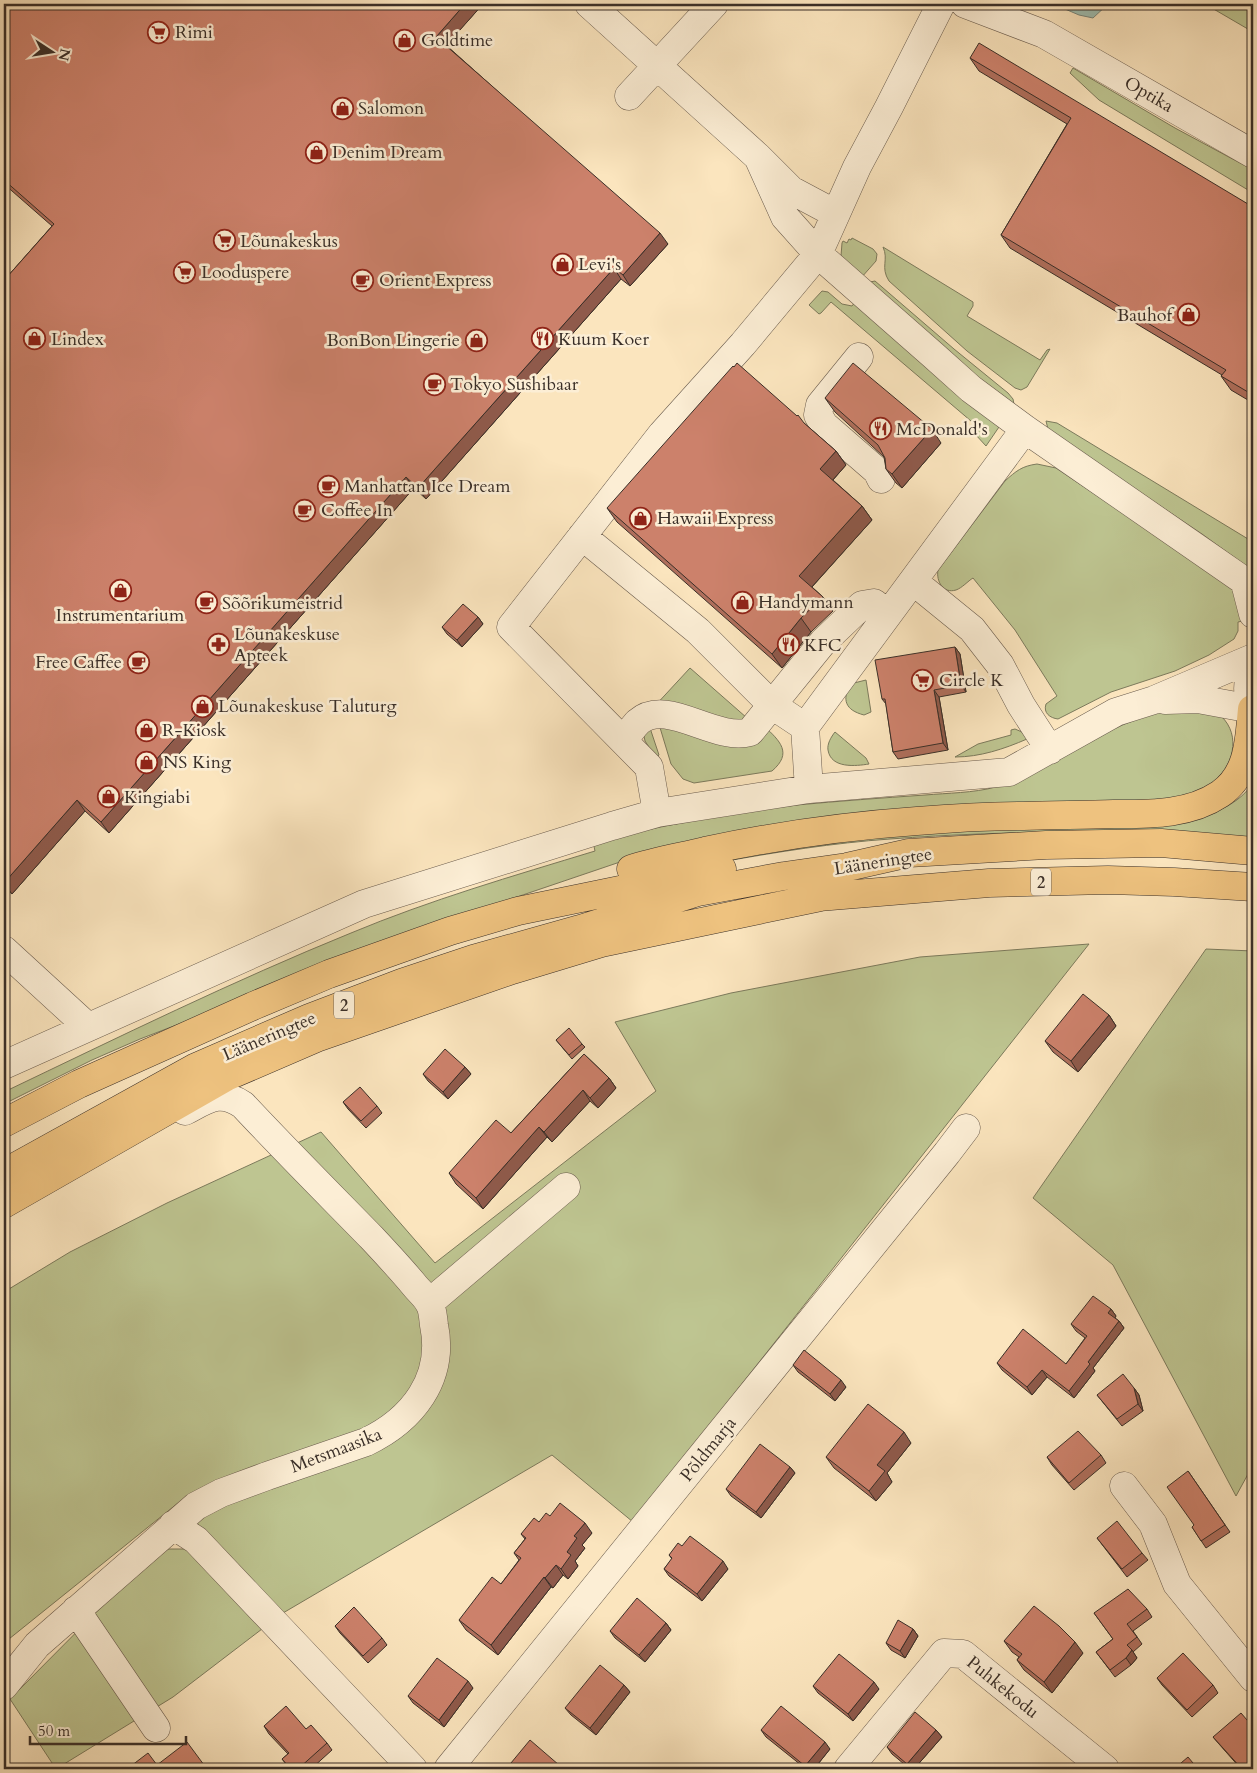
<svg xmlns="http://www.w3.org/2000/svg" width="1257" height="1773" viewBox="0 0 1257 1773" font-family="Cardo,serif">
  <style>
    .green { fill: #bec591; stroke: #7c7a5c }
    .water { fill: #9fbfb2; stroke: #77857b }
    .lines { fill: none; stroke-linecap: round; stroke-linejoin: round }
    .minor-casing { stroke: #6a5c4e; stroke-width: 29 }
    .highway-casing { stroke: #3a2f28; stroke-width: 29 }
    .minor { stroke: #fceed5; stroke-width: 28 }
    .highway { stroke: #eec27f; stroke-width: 28 }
    .wall { fill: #af6f5c; stroke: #3a2f28 }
    .shaded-wall { fill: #8f5a4b; stroke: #3a2f28 }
    .building { fill: #cc816b; stroke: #3a2f28 }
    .labels { text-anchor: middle; stroke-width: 5; stroke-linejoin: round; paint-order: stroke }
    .shield { fill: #fceed5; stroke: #74685c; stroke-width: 1 }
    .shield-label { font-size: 16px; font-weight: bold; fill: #3a2f28 }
    .poi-label { font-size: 18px; fill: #3a2f28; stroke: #fceed5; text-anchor: start }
    .street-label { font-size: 18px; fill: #3a2f28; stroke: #fceed5 }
  </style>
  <rect width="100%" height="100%" fill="#fbe5be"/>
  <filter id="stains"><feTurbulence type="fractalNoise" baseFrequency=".004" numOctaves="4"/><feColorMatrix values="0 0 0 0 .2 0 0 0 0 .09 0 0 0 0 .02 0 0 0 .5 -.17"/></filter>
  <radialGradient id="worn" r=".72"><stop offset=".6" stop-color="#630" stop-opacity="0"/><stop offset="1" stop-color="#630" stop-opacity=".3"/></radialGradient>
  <path class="green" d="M1205 4H1253V32Z
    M1073 68 1175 128 1253 170V193L1099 100 1070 73Z
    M852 238 873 249 877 254 876 261 861 278 841 256 842 243 843 241 847 243 849 239 851 240Z
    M883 247 973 302V306L967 316 1040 360 1047 350 1050 349 1027 387 1021 390 1015 388 967 351 889 281C880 267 889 260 883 247Z
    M875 281 954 349 1008 393 1013 399 1014 404 984 384 870 282Z
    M822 291 828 292 842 304 852 306 855 302 998 425 999 427 986 446 975 434 978 427 831 302 821 313 819 314 809 305Z
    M1046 421 1057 423 1253 542V571L1202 534 1053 434 1048 429Z
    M1037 464 1056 468 1227 583 1234 591 1247 620 1238 622V631L1234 639 1209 655 1175 671 1111 692 1058 719C1050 718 1043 713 1046 704L1057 696 1015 630 973 578C968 581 962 588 956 590 943 594 936 581 938 570L1005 481C1016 471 1022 466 1037 464Z
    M690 668 747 718 748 725 653 708Z
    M866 680 871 712 864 715C845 710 842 700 850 684Z
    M1178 708 1221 716C1242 736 1233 767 1211 784 1204 789 1195 793 1187 797L620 862 452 919 140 1039 92 1060 4 1104V1092C119 1037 233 981 351 933 430 900 513 876 595 851L593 842C660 826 728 813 797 805 839 801 882 798 925 795 948 793 973 793 996 787 1027 780 1051 764 1077 748 1108 730 1143 714 1178 708Z
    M658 721 764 726C780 741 793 753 772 771L694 783 683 779 671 764Z
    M649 725 659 755 656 758 645 741 644 736Z
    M1015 729 1022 732 1027 739C1004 749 980 757 955 757L978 744 1011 735V730Z
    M835 732 866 758 869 764C856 766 831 769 828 750 827 744 831 737 835 732Z
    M1253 783V837C1132 830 1011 830 890 839 833 843 777 852 721 862L832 839 1202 816C1223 810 1241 801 1253 783Z
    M1089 944 633 1522 552 1455 283 1613 178 1503 4 1643V1292L70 1252 167 1203 321 1132 435 1263 656 1091 615 1022 731 993 920 957Z
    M1206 949 1253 951V1465L1236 1496 1113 1265 1033 1198Z
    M169 1549H187L262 1629 173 1697 56 1769 10 1699 151 1557Z"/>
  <path class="water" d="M1064 4H1108L1093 18 1079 15 1065 9Z"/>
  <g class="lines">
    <defs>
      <path id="minor" d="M589 4 758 157 791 190 836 214
        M965 4 1044 34 1253 154
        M629 96 714 4
        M758 157 785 217 818 254 933 355 971 389 1025 429 1253 587
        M859 357 820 405 818 415 824 425 877 471 881 479
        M582 536 698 631 772 705 805 727
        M913 581 972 629 1000 665 1021 705 1050 750
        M1245 583 1253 614
        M1253 664C1247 679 1246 697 1253 712
        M1165 700 1198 699 1252 709
        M623 740C628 735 633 727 638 722 667 697 714 742 750 732L823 642 862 605 874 603 888 614
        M809 789 805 727 1025 429
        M657 813 649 767 511 627 662 434 743 344 818 254 857 167 889 107 941 4
        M4 950 88 1027
        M4 1065 364 904 612 826 657 813 809 789 1009 772 1116 712 1154 700 1253 658
        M429 1303 566 1187
        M1124 1486 1153 1524 1177 1584 1253 1678
        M173 1525 196 1540 413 1769
        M76 1610 156 1728
        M4 1686 37 1645 196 1506 221 1493 267 1476 366 1442C412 1420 445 1379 434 1325 433 1318 433 1309 429 1303 426 1297 419 1291 415 1286 401 1269 387 1254 372 1238 329 1194 285 1150 243 1105 220 1089 208 1099 185 1111
        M448 1769 947 1153 966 1128
        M848 1769 944 1653 963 1654 1105 1769"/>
      <path id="highway" d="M631 869C655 861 680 857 705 851 775 836 846 826 917 821 953 818 988 816 1023 816 1053 815 1084 815 1114 814 1149 814 1189 815 1220 794 1249 774 1249 741 1252 709
        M818 897 989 883 1108 880 1174 882 1253 887
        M4 1123 79 1084 253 1006 329 974 450 931 518 911 722 869
        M4 1173 196 1067 309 1018 401 983 473 959 580 929 698 892 784 876 847 867 909 853 1046 845 1161 843 1253 851
        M4 1204 226 1077 319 1037 512 970 601 943 835 894"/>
    </defs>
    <use href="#minor" class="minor-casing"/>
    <use href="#highway" class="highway-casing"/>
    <use href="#minor" class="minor"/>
    <use href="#highway" class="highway"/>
  </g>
  <path class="wall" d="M7 4H483L446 45 668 244 630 286 621 279 426 499 414 488 109 833 85 811 12 894 4 887V274L7 277 52 226 4 184V7Z
    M970 58 1253 207V403L1231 390 1221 376 1222 375 1010 248 1001 235 1067 124 979 71Z
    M825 398 941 443 902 488 896 483 886 469 884 457 835 412Z
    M804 423 836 451 846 465 833 480 862 506 872 520 812 587 823 597 833 611 811 632 782 668 617 522 607 508Z
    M478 617 483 624 462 647 447 634 442 627Z
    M955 647 960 654 966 692 939 697 948 750 898 759 893 752 886 704 882 699Z
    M1109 1015 1116 1026 1078 1072 1053 1052 1045 1041Z
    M556 1040 582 1044 585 1047 572 1059Z
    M584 1054 609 1078 616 1088 598 1108 590 1101 552 1142 547 1137 483 1209 456 1184 449 1173 511 1133Z
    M465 1067 471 1074 448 1099 428 1081 423 1074Z
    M343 1102 377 1106 382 1113 366 1128 348 1109Z
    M1111 1309 1116 1316 1115 1318 1119 1321 1124 1328 1093 1368 1095 1371 1074 1398 1047 1377 1032 1395 1002 1370 997 1363 1066 1364 1085 1338 1076 1331 1071 1324Z
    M793 1365 846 1387 835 1401 798 1372Z
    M1134 1388 1139 1395 1143 1411 1122 1426 1097 1395Z
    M911 1443 887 1473 892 1482 876 1501 834 1468 826 1457Z
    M1101 1455 1106 1463 1074 1490 1052 1465 1047 1457Z
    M790 1467 795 1473 761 1518 731 1496 726 1489Z
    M1188 1471 1230 1532 1206 1548 1192 1527 1194 1525Z
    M550 1516 592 1533 582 1545 585 1548 575 1561 578 1566 568 1579 563 1575 553 1588 551 1587 498 1655 466 1630 459 1620 501 1584 519 1560 514 1553 525 1539 521 1534 539 1522Z
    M1097 1538 1142 1553 1148 1560 1127 1577Z
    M682 1546 728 1569 702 1601 669 1576 664 1569 672 1559 669 1555Z
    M1147 1609 1152 1617 1133 1631 1142 1644 1133 1652 1137 1658 1131 1665 1115 1677 1096 1652 1113 1639 1094 1613Z
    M666 1623 671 1630 645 1662 615 1638 610 1631Z
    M335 1626 382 1638 387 1645 368 1663 340 1633Z
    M913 1629 918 1636 905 1658 891 1650 886 1643Z
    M1004 1641 1083 1653 1052 1693 1024 1670 1017 1660 1019 1657 1012 1652Z
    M1157 1678 1213 1685 1218 1693 1192 1717 1162 1685Z
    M624 1685 630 1692 596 1735 571 1715 565 1708Z
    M813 1686 879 1689 853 1721 818 1693Z
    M473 1688 444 1727 413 1703 408 1696Z
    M264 1726 306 1729 327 1743 332 1750 311 1769H290L282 1759 288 1754 269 1734Z
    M1253 1727V1769H1241L1219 1744 1213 1737Z
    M761 1730 830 1749 814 1769H806L766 1737Z
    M936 1730 942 1737 914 1769H910L892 1754 887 1747Z"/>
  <path class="shaded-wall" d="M465 4H483L444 48 436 37Z
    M660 233 668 244 630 286 623 275Z
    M614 268 621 279 426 499 418 488Z
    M932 429 941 443 902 488 892 474Z
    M836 451 846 465 830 483 820 469Z
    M406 477 414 488 109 833 101 822Z
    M862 506 872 520 809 590 799 576Z
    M478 617 483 624 462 647 457 640Z
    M801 618 811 632 782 668 772 654Z
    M955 647 960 654 966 692 961 685Z
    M934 690 939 697 948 750 943 743Z
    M77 800 85 811 12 894 4 883Z
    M1109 1015 1116 1026 1078 1072 1071 1061Z
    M465 1067 471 1074 448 1099 443 1092Z
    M609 1078 616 1088 598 1108 590 1098Z
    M583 1090 590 1101 552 1142 544 1132Z
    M539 1127 547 1137 483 1209 476 1198Z
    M1111 1309 1116 1316 1113 1320 1108 1313Z
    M1119 1321 1124 1328 1093 1368 1095 1371 1074 1398 1069 1391 1088 1362Z
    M1042 1370 1047 1377 1032 1395 1027 1387Z
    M841 1380 846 1387 835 1401 830 1394Z
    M1134 1388 1139 1395 1143 1411 1138 1404Z
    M904 1432 911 1443 887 1473 892 1482 876 1501 869 1491 877 1465Z
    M790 1467 795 1473 761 1518 756 1512Z
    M585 1523 592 1533 582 1545 585 1548 575 1561 578 1566 568 1579 561 1569 567 1552 574 1536Z
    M723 1561 728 1569 702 1601 697 1594Z
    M556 1565 563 1575 553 1588 545 1578Z
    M544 1577 551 1587 498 1655 491 1645Z
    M666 1623 671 1630 645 1662 639 1655Z
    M913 1629 918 1636 905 1658 900 1651Z
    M1075 1642 1083 1653 1052 1693 1044 1682Z
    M1132 1650 1137 1658 1131 1665 1126 1658Z
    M468 1681 473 1688 444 1727 439 1720Z
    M874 1682 879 1689 853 1721 848 1714Z
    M624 1685 630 1692 596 1735 590 1728Z
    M936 1730 942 1737 914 1769H911L907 1764Z
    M825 1742 830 1749 814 1769H808L805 1766Z
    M559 1765 563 1769H556Z"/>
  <path class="building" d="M7 4H465L436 37 660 233 623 275 614 268 418 488 406 477 101 822 77 800 4 883V274L7 277 54 224 4 180V7Z
    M979 43 1253 207V395L1221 376 1226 370 1001 235 1071 118 970 58Z
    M737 363 797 416 798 415 804 423 836 451 820 469 862 506 799 576 823 597 801 618 772 654 607 508 733 366 734 367Z
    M853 363 932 429 892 474 886 469 885 458 878 445 825 398Z
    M463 604 478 617 457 640 442 627Z
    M955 647 961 685 934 690 943 743 893 752 885 699H882L875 660Z
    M1083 994 1109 1015 1071 1061 1045 1041Z
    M569 1028 582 1044 569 1055 556 1040Z
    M445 1049 465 1067 443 1092 423 1074Z
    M584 1054 609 1078 590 1098 583 1090 544 1132 539 1127 476 1198 449 1173 496 1120 511 1133Z
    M360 1087 377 1106 361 1121 343 1102Z
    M1093 1296 1111 1309 1108 1313 1119 1321 1088 1362 1090 1364 1069 1391 1042 1370 1027 1387 997 1363 1023 1329 1066 1364 1087 1336 1071 1324Z
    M804 1350 841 1380 830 1394 793 1365Z
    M1123 1374 1134 1388 1138 1404 1117 1419 1097 1395Z
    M868 1404 904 1432 877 1465 885 1471 869 1491 826 1457Z
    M1078 1431 1101 1455 1069 1483 1047 1457Z
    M760 1444 790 1467 756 1512 726 1489Z
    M1188 1471 1225 1525 1201 1541 1192 1527 1194 1525 1167 1487Z
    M560 1503 585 1523 574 1536 577 1538 567 1552 571 1555 561 1569 556 1565 545 1578 544 1577 491 1645 459 1620 492 1577 501 1584 521 1558 514 1553 526 1538 521 1534 534 1518 539 1522 546 1513 550 1516Z
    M1117 1521 1142 1553 1122 1569 1097 1538Z
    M690 1536 723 1561 697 1594 664 1569 672 1558 669 1555 678 1543 682 1546Z
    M1128 1589 1147 1609 1127 1624 1137 1637 1127 1645 1132 1650 1126 1658 1110 1670 1096 1652 1113 1639 1094 1613Z
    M637 1598 666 1623 639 1655 610 1631Z
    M1034 1606 1059 1626 1075 1642 1044 1682 1017 1660 1022 1654 1004 1641Z
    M354 1607 382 1638 363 1656 335 1626Z
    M898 1620 913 1629 900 1651 886 1643Z
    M1183 1653 1213 1685 1187 1710 1157 1678Z
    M839 1654 874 1682 848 1714 813 1686Z
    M437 1658 468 1681 439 1720 408 1696Z
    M600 1665 624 1685 590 1728 565 1708Z
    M286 1706 306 1729 311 1725 327 1743 298 1769H291L282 1759 289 1753 264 1726Z
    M781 1706 825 1742 805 1766 761 1730Z
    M915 1712 936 1730 907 1764 887 1747Z
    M1241 1713 1253 1727V1763L1247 1769H1242L1213 1737Z
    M530 1740 559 1765 556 1769H506Z
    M187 1742 207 1769H127L148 1753 157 1765Z
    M1188 1757 1198 1769H1174Z
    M347 1766 351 1769H344Z"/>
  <defs>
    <symbol id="supermarket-ring" viewBox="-11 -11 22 22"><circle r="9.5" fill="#fceed5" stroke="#8f2418" stroke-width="1.5"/><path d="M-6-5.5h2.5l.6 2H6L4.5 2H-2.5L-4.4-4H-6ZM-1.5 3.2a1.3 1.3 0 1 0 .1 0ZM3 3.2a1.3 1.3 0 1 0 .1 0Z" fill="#8f2418"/></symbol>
    <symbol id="shop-ring" viewBox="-11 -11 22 22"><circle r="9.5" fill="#fceed5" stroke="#8f2418" stroke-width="1.5"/><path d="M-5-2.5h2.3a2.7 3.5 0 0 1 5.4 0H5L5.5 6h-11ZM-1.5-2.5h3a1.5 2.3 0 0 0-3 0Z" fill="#8f2418"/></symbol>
    <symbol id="cafe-ring" viewBox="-11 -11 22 22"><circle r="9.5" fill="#fceed5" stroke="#8f2418" stroke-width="1.5"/><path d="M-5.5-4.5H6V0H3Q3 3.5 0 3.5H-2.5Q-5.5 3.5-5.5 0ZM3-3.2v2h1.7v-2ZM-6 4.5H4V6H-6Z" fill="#8f2418"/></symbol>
    <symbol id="restaurant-ring" viewBox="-11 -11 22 22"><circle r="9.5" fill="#fceed5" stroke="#8f2418" stroke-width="1.5"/><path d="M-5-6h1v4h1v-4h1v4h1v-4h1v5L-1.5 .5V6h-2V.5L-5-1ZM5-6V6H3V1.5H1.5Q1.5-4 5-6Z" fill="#8f2418"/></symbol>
    <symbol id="pharmacy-ring" viewBox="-11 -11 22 22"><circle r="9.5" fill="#fceed5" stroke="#8f2418" stroke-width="1.5"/><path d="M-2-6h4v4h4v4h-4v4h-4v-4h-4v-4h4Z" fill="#8f2418"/></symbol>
  </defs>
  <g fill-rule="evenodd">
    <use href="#supermarket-ring" x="146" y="20" width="25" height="25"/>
    <use href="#shop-ring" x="392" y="28" width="25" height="25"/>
    <use href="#shop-ring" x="330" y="96" width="25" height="25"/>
    <use href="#shop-ring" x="304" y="140" width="25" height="25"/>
    <use href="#supermarket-ring" x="212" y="228" width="25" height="25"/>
    <use href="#shop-ring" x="550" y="252" width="25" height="25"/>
    <use href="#supermarket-ring" x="172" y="260" width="25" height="25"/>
    <use href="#cafe-ring" x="350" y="268" width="25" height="25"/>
    <use href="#shop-ring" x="1176" y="302" width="25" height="25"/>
    <use href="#shop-ring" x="22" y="326" width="25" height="25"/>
    <use href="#restaurant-ring" x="530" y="326" width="25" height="25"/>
    <use href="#shop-ring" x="464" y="328" width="25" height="25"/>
    <use href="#cafe-ring" x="422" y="372" width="25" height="25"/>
    <use href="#restaurant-ring" x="868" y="416" width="25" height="25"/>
    <use href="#cafe-ring" x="316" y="474" width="25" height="25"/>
    <use href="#cafe-ring" x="292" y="498" width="25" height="25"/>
    <use href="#shop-ring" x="628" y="506" width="25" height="25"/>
    <use href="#shop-ring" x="108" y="578" width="25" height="25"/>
    <use href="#shop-ring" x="730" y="590" width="25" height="25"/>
    <use href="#cafe-ring" x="194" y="590" width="25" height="25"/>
    <use href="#pharmacy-ring" x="206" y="632" width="25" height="25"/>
    <use href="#restaurant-ring" x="776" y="632" width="25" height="25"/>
    <use href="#cafe-ring" x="126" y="650" width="25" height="25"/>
    <use href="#supermarket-ring" x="910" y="668" width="25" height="25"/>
    <use href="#shop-ring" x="190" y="694" width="25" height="25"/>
    <use href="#shop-ring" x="134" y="718" width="25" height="25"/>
    <use href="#shop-ring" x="134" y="750" width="25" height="25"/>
    <use href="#shop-ring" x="96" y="784" width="25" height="25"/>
  </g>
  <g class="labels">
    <g class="shield">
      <rect x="1031" y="868.5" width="20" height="27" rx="4"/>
      <rect x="334" y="991.5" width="20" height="27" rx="4"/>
    </g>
    <g class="shield-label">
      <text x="1041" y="888">2</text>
      <text x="344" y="1011">2</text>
    </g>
    <g class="poi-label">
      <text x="175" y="38">Rimi</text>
      <text x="421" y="46">Goldtime</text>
      <text x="358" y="114">Salomon</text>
      <text x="332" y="158">Denim Dream</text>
      <text x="240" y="247">Lõunakeskus</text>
      <text x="578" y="270">Levi's</text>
      <text x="201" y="278">Looduspere</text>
      <text x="379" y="286">Orient Express</text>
      <text x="1172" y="321" text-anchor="end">Bauhof</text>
      <text x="51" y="345">Lindex</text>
      <text x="558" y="345">Kuum Koer</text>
      <text x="460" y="346" text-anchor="end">BonBon Lingerie</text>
      <text x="450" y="390">Tokyo Sushibaar</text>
      <text x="896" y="435">McDonald's</text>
      <text x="344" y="492">Manhattan Ice Dream</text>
      <text x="321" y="516">Coffee In</text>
      <text x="657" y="524">Hawaii Express</text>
      <text x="758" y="608">Handymann</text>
      <text x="222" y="609">Sõõrikumeistrid</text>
      <text x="120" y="621" text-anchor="middle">Instrumentarium</text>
      <text x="234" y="640">Lõunakeskuse<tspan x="234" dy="21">Apteek</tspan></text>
      <text x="804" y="651">KFC</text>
      <text x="122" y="668" text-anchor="end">Free Caffee</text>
      <text x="939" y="686">Circle K</text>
      <text x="218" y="712">Lõunakeskuse Taluturg</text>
      <text x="162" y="736">R-Kiosk</text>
      <text x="163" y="768">NS King</text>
      <text x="124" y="803">Kingiabi</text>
    </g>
    <g class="street-label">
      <text transform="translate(1149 94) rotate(30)" y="6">Optika</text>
      <text transform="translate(883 861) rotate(-9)" y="6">Lääneringtee</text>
      <text transform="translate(269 1036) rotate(-23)" y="6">Lääneringtee</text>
      <text transform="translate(708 1449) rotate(-51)" y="6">Põldmarja</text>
      <text transform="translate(336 1450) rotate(-21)" y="6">Metsmaasika</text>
      <text transform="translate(1003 1687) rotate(39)" y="6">Puhkekodu</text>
    </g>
  </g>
  <rect width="1257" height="1773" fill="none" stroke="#fbe5be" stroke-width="20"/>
  <rect x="5" y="5" width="1247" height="1763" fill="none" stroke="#3a2f28" stroke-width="2.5"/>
  <rect x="10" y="10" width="1237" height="1753" fill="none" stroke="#3a2f28"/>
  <g transform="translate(52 52) rotate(102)" stroke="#fceed5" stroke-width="4" paint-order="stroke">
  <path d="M0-4L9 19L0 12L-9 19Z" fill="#3a2f28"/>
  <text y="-8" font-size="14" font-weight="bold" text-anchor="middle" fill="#3a2f28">N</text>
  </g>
  <path d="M30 1736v8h156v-8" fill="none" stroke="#3a2f28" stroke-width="2.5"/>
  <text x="38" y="1736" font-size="15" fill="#3a2f28" stroke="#fceed5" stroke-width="4" paint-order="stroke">50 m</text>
  <rect width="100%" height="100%" filter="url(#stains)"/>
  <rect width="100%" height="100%" fill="url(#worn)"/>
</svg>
